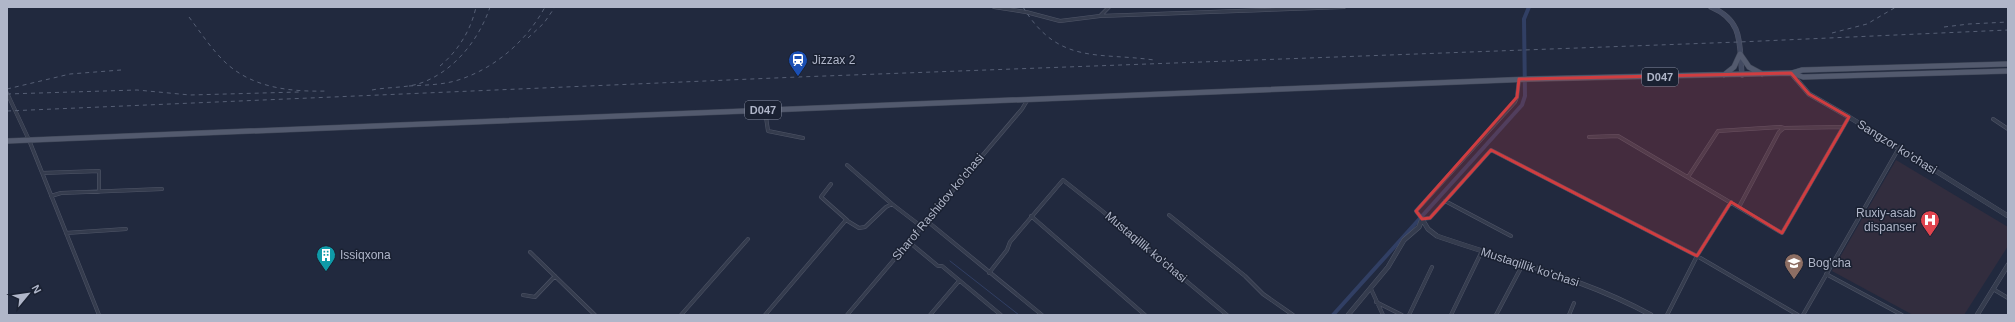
<svg xmlns="http://www.w3.org/2000/svg" width="2015" height="322" viewBox="0 0 2015 322" font-family="Arial,sans-serif">
  <style>
    .medical { fill: #322d3e }
    .lines { fill: none; stroke-linecap: round; stroke-linejoin: round }
    .stream { stroke: #313f64; stroke-width: 1 }
    .canal { stroke: #313f64; stroke-width: 4 }
    .minor-casing { stroke: #505668; stroke-width: 4 }
    .tertiary-casing { stroke: #505668; stroke-width: 5 }
    .secondary-casing { stroke: #505668; stroke-width: 5.5 }
    .primary-casing { stroke: #3e4556; stroke-width: 6 }
    .minor { stroke: #353c4e; stroke-width: 3 }
    .tertiary { stroke: #353c4e; stroke-width: 4 }
    .secondary { stroke: #424a61; stroke-width: 4.5 }
    .primary { stroke: #535a6e; stroke-width: 5 }
    .rail { stroke: #565f75; stroke-width: 1; stroke-dasharray: 4 4; stroke-linecap: butt }
    .marked { fill: #d03d40; fill-opacity: 0.2; stroke: #d03d40; stroke-width: 3; stroke-linejoin: round }
    .labels { text-anchor: middle; stroke-width: 3; stroke-linejoin: round; paint-order: stroke }
    .shield { fill: #1a2132; stroke: #83899c; stroke-width: 1 }
    .shield-label { font-size: 11px; font-weight: bold; fill: #b0b6c9 }
    .poi-label { font-size: 12px; fill: #b0b6c9; stroke: #1a2132; text-anchor: start }
    .street-label { font-size: 12px; fill: #b0b6c9; stroke: #1a2132 }
  </style>
  <rect width="100%" height="100%" fill="#21293e"/>
  <path class="medical" d="M1896 160 2008 227V246L1964 315H1913L1832 271Z"/>
  <g class="lines">
    <path class="stream" d="M950 261 1019 315"/>
    <path class="canal" d="M1333 315 1522 105 1525 96 1524 19 1529 7"/>
    <defs>
      <path id="minor" d="M994 7 1026 12 1060 21 1100 16 1344 7
        M1100 16 1109 7
        M1519 79 1517 97 1515 102 1416 211 1422 219 1430 218 1491 150 1697 256 1798 315
        M7 93 29 140 99 315
        M765 110 768 131 803 138
        M1993 119 2008 129
        M1589 137 1618 136 1782 233 1849 117
        M847 165 892 204
        M42 173 99 171V192
        M1688 177 1718 131 1780 127 1784 128
        M831 184 821 197 847 220
        M51 196 61 193 162 189
        M1445 201 1511 236
        M1739 207 1779 132 1784 128 1843 127
        M1169 215 1245 276 1263 294 1293 315
        M1031 216 1145 315
        M927 221 1042 315
        M66 233 126 229
        M909 242 938 266H942L1001 315
        M530 252 595 315
        M989 273 1007 250 1010 242 1063 180 1101 210 1227 315
        M1826 274 1902 315
        M1371 289 1383 315
        M1993 289 2008 298
        M523 295 535 297 555 276
        M1376 302 1402 315
        M681 315 748 239
        M765 315 846 220 859 228 865 227 886 207 892 204 922 227
        M847 315 1022 109 1028 99
        M930 315 959 281
        M1409 315 1432 267
        M1451 315 1482 251
        M1496 315 1523 264
        M1569 315 1574 303
        M1667 315 1697 256 1731 202
        M1803 315 1899 148"/>
      <path id="tertiary" d="M1791 73 1809 94 1849 117 2008 216
        M1422 219 1428 229 1437 236C1508 261 1584 278 1651 315
        M1348 315 1388 267 1404 240 1419 227 1422 219
        M1977 315 2008 265"/>
      <path id="secondary" d="M1711 7C1744 21 1739 44 1742 75"/>
      <path id="primary" d="M1792 73 1802 70 2008 64
        M1724 75 1734 67 1740 54 1749 67 1762 74
        M7 141 1530 79 1791 73 1803 77 2008 71"/>
    </defs>
    <use href="#minor" class="minor-casing"/>
    <use href="#tertiary" class="tertiary-casing"/>
    <use href="#secondary" class="secondary-casing"/>
    <use href="#primary" class="primary-casing"/>
    <use href="#minor" class="minor"/>
    <use href="#tertiary" class="tertiary"/>
    <use href="#secondary" class="secondary"/>
    <use href="#primary" class="primary"/>
    <path class="rail" d="M1023 7C1058 65 1098 52 1154 60
      M189 17C201 33 212 50 226 63 253 88 291 92 327 91
      M1944 27 1969 24 2008 22
      M1832 33 1867 24 1896 7
      M528 38 544 23 555 7
      M440 66C458 51 471 30 476 7
      M409 86C425 85 440 85 455 81 493 70 526 42 545 7
      M7 89 70 74 121 70
      M372 90C387 87 404 88 418 84 453 73 479 40 490 7
      M7 94 137 90 190 95 299 92
      M7 111 798 77 1739 42 2008 30"/>
  </g>
  <path class="marked" d="M1791 73 1809 94 1849 117 1782 233 1731 202 1697 256 1491 150 1430 218 1422 219 1416 211 1517 97 1519 79Z"/>
  <defs>
    <symbol id="station-pin" viewBox="-11 -11 22 30"><path d="M0 17L-7.5 6A9.5 9.5 0 1 1 7.5 6Z" fill="#1a4fb4" stroke="#1a2132"/><path d="M-3-6H3Q5-6 5-4V2Q5 4 3 4L4.5 6H3L1.5 4h-3L-3 6H-4.5L-3 4Q-5 4-5 2V-4Q-5-6-3-6ZM-3.5-4v3h7v-3ZM-3.5 1v1.5H-2V1ZM2 1v1.5H3.5V1Z" fill="#fff"/></symbol>
    <symbol id="hospital-pin" viewBox="-11 -11 22 30"><path d="M0 17L-7.5 6A9.5 9.5 0 1 1 7.5 6Z" fill="#e0444e" stroke="#1a2132"/><path d="M-5-5h3v3.5h4V-5h3V5h-3V1.5h-4V5h-3Z" fill="#fff"/></symbol>
    <symbol id="building-pin" viewBox="-11 -11 22 30"><path d="M0 17L-7.5 6A9.5 9.5 0 1 1 7.5 6Z" fill="#0f9aa8" stroke="#1a2132"/><path d="M-4-6H4V6H1V3H-1V6H-4ZM-2.5-4.3h1.7v1.8h-1.7ZM.8-4.3h1.7v1.8H.8ZM-2.5-1h1.7V.8h-1.7ZM.8-1h1.7V.8H.8Z" fill="#fff"/></symbol>
    <symbol id="school-pin" viewBox="-11 -11 22 30"><path d="M0 17L-7.5 6A9.5 9.5 0 1 1 7.5 6Z" fill="#8d6e63" stroke="#1a2132"/><path d="M0-5L7-2L0 1L-7-2ZM-4 1L0 2.5L4 1V4Q0 6-4 4Z" fill="#fff"/></symbol>
  </defs>
  <g fill-rule="evenodd">
    <use href="#station-pin" x="787" y="49" width="22" height="30"/>
    <use href="#hospital-pin" x="1919" y="209" width="22" height="30"/>
    <use href="#building-pin" x="315" y="244" width="22" height="30"/>
    <use href="#school-pin" x="1783" y="252" width="22" height="30"/>
  </g>
  <g class="labels">
    <g class="shield">
      <rect x="1642" y="68" width="36" height="18" rx="3"/>
      <rect x="745" y="101" width="36" height="18" rx="3"/>
    </g>
    <g class="shield-label">
      <text x="1660" y="81">D047</text>
      <text x="763" y="114">D047</text>
    </g>
    <g class="poi-label">
      <text x="812" y="64">Jizzax 2</text>
      <text x="1916" y="217" text-anchor="end">Ruxiy-asab<tspan x="1916" dy="14">dispanser</tspan></text>
      <text x="340" y="259">Issiqxona</text>
      <text x="1808" y="267">Bog'cha</text>
    </g>
    <g class="street-label">
      <text transform="translate(1897 147) rotate(32)" y="4">Sangzor ko'chasi</text>
      <text transform="translate(938 207) rotate(-50)" y="4">Sharof Rashidov ko'chasi</text>
      <text transform="translate(1146 247) rotate(40)" y="4">Mustaqillik ko'chasi</text>
      <text transform="translate(1530 267) rotate(18)" y="4">Mustaqillik ko'chasi</text>
    </g>
  </g>
  <rect width="2015" height="322" fill="none" stroke="#b0b6c9" stroke-width="16"/>
  <g transform="translate(28 294) rotate(61)" stroke="#1a2132" stroke-width="3" paint-order="stroke">
  <path d="M0-3L7 15L0 10L-7 15Z" fill="#b0b6c9"/>
  <text y="-6" font-size="11" font-weight="bold" text-anchor="middle" fill="#b0b6c9">N</text>
  </g>
</svg>
